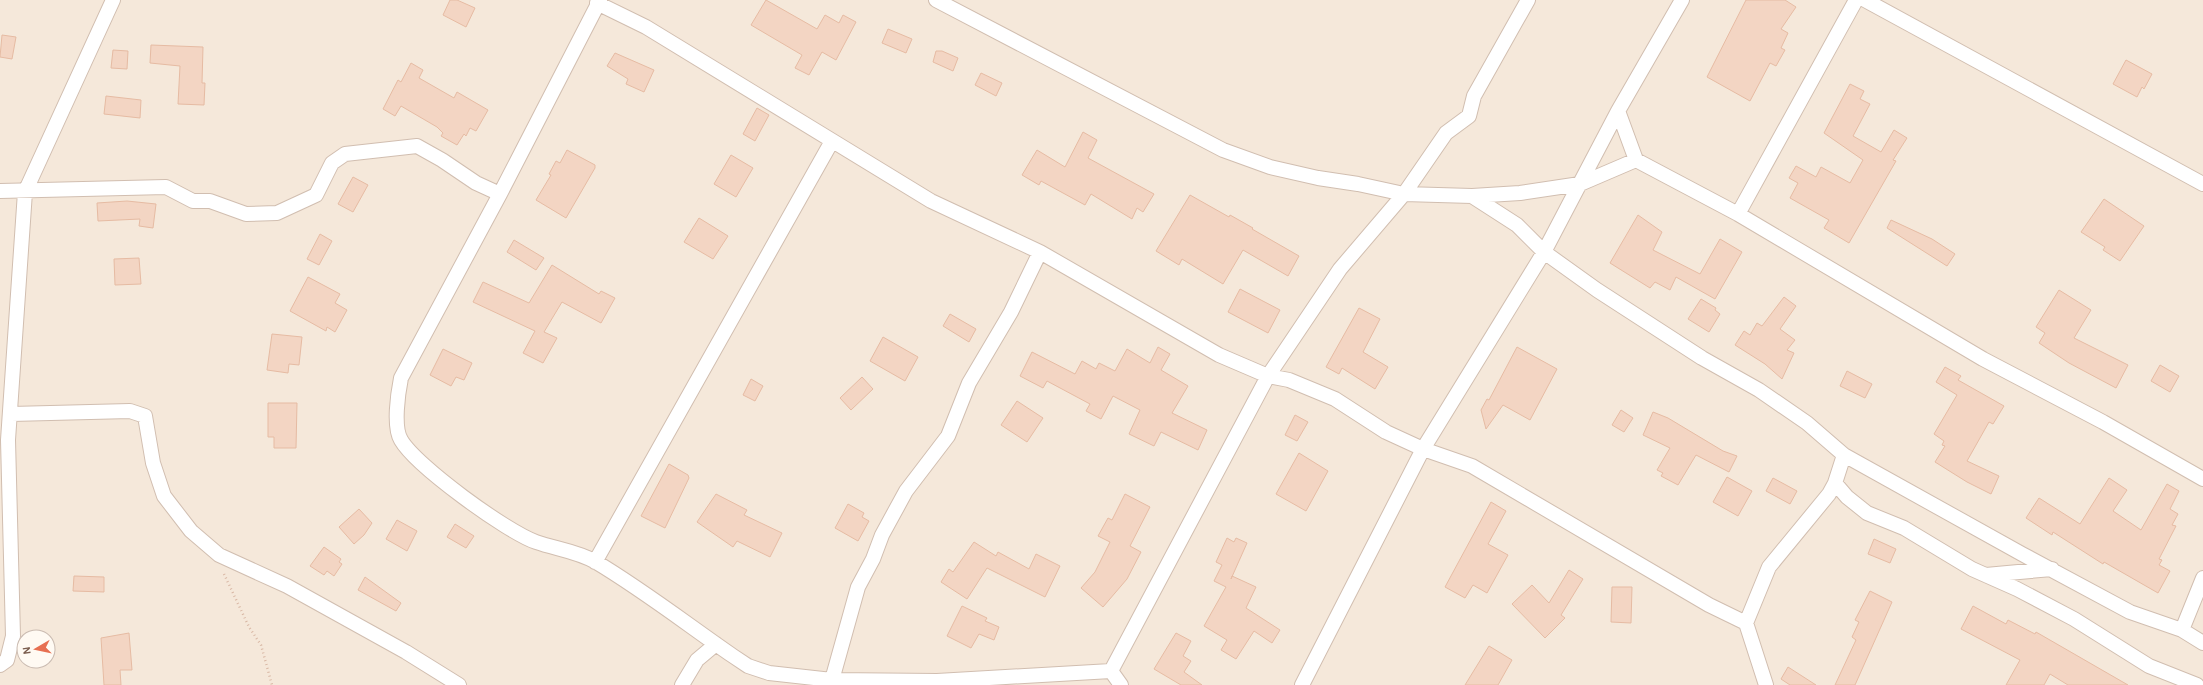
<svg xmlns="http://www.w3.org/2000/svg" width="2203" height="685" viewBox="0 0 2203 685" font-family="'Alegreya Sans',sans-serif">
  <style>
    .residential { fill: #f5e8da; fill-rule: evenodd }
    .building { fill: #f3d5c3; stroke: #e6bba3 }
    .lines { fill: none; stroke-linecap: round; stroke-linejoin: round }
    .minor-casing { stroke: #d1beb0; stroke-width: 16 }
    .path { stroke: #d9b8a5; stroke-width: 2.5; stroke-dasharray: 1 3; stroke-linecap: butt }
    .minor { stroke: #fff; stroke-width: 14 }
  </style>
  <rect width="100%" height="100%" fill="#fdf6ec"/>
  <path class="residential" d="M0 0H2203V685H0ZM24 637H48V661H24Z"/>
  <path class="building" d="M450 0H457L475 8 466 27 443 15Z
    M766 0 817 29 825 15 839 23 843 15 856 22 836 60 822 52 809 75 795 68 802 55 751 25Z
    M1746 0H1785L1796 7 1781 29 1788 33 1781 48 1785 50 1776 66 1770 63 1750 101 1707 77Z
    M888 29 912 39 906 53 882 43Z
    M2 35 16 37 12 59 0 57Z
    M151 45 203 47 202 83H205L204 105 178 104 180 66 150 63Z
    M113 50 128 51 127 69 111 68Z
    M936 51H942L958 58 953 71 933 62Z
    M615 53 654 70 644 92 626 84 628 79 607 66Z
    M2126 60 2152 74 2144 89 2142 87 2137 97 2113 84Z
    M411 63 423 70 419 78 454 98 457 92 488 110 476 131 470 128 466 136 464 134 457 145 441 136 443 133 437 127 401 106 395 116 383 109 398 80 401 82Z
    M981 73 1002 83 996 96 975 85Z
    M1850 84 1864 91 1860 99 1870 104 1853 136 1881 152 1894 130 1907 138 1893 160 1896 161 1849 243 1824 228 1829 220 1790 198 1798 183 1789 178 1796 166 1816 177 1821 167 1850 183 1863 160 1824 133Z
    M106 96 141 100 140 118 104 114Z
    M757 108 769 115 755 141 743 134Z
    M1083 132 1097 140 1088 158 1154 194 1143 212 1137 208 1132 219 1091 194 1085 205 1041 181 1039 185 1022 175 1037 150 1065 167Z
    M567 150 595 165V168L566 218 536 200 551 175 549 174 556 161 560 163Z
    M731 155 753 168 736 197 714 184Z
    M353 177 368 185 353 212 338 204Z
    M1190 195 1229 217 1230 215 1253 228 1252 229 1299 256 1288 276 1243 250 1223 284 1182 259 1179 265 1156 251Z
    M2104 199 2144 226 2120 261 2103 250 2105 247 2081 232Z
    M127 201 156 204 153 228 139 226 140 219 98 221 97 203Z
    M1638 215 1662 232 1653 250 1700 274 1720 239 1742 252 1715 299 1676 277 1670 290 1655 282 1650 288 1610 263Z
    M699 218 728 236 713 259 684 242Z
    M1891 220 1932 239 1955 254 1947 266 1887 228Z
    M320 234 332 241 319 265 307 259Z
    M514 240 544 258 536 270 507 252Z
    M139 258 141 284 115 285 114 259Z
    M552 265 599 294 601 291 615 298 601 323 562 302 544 332 557 338 543 363 523 353 535 331 473 302 483 282 529 303Z
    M308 277 340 294 335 303 347 310 335 332 327 327 326 331 290 311Z
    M1240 289 1280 310 1268 333 1228 312Z
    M2059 290 2091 310 2074 338 2128 365 2116 388 2069 363 2039 343 2045 333 2036 327Z
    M1784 297 1796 306 1780 329 1795 340 1787 350 1794 353 1782 379 1765 364 1735 345 1744 331 1750 335 1757 323 1762 326Z
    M1701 299 1716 308 1715 310 1720 314 1709 332 1688 319Z
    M1359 308 1380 319 1363 352 1388 367 1375 389 1342 368 1339 374 1326 367Z
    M950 314 976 329 969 342 943 326Z
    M272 334 302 337 299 365 289 364 288 373 267 370Z
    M883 337 918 357 905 381 870 361Z
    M1158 347 1170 354 1161 370 1188 386 1172 413 1207 430 1198 450 1161 432 1154 446 1129 434 1140 410 1113 396 1101 419 1086 411 1090 404 1047 381 1043 388 1020 376 1032 352 1075 374 1082 361 1096 369 1099 363 1115 371 1127 349 1150 363Z
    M1517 347 1557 369 1530 420 1503 405 1486 429 1481 410 1487 399 1489 400Z
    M443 349 472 363 464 380 456 377 451 386 430 375Z
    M2160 365 2179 376 2170 392 2151 381Z
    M1945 367 1961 376 1958 380 2004 406 1993 424 1989 422 1967 461 1999 476 1991 494 1967 482 1935 462 1945 446 1942 445 1944 441 1934 434 1957 395 1936 382Z
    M1847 371 1872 384 1865 398 1840 386Z
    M862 377 873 389 851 410 840 398Z
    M751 379 763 386 755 401 743 395Z
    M1017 401 1043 418 1027 442 1001 425Z
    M268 403H297L296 448H274V437H268Z
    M1621 410 1633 418 1624 432 1612 425Z
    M1653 412 1668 418 1723 451 1737 456 1729 472 1696 455 1678 485 1661 476 1663 473 1657 470 1670 448 1643 435Z
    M1295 415 1308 422 1297 441 1285 435Z
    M1299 453 1328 471 1306 511 1276 494Z
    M669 464 688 475 689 478 665 528 641 516Z
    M1727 477 1752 491 1738 516 1713 502Z
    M1773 478 1797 491 1790 504 1766 491Z
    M2109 478 2127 490 2113 511 2141 530 2167 484 2179 491 2170 509 2178 514 2172 525 2176 526 2159 559 2162 560 2159 565 2170 571 2158 593 2104 562 2103 564 2053 532 2052 535 2026 518 2039 498 2080 524Z
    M716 494 747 510 744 515 782 533 770 557 737 541 733 547 697 522Z
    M1125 494 1150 507 1130 546 1141 552 1127 579 1103 607 1081 588 1095 572 1110 542 1098 536 1108 518 1112 520Z
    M1491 502 1506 511 1488 544 1508 555 1487 593 1473 585 1465 598 1445 587Z
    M848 504 864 513 862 517 869 521 858 541 835 528Z
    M359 509 372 523 364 535 354 544 339 527Z
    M397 520 417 531 407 551 386 539Z
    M455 524 474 536 466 548 447 537Z
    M1227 538 1234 542 1236 538 1247 543 1231 579 1232 576 1256 587 1246 608 1280 630 1272 643 1254 631 1236 659 1221 650 1227 640 1204 626 1226 587 1214 581 1222 565 1216 562Z
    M1874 539 1896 549 1890 563 1868 554Z
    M974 542 996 556 998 552 1029 569 1036 554 1060 566 1045 597 987 568 967 599 941 582 949 569 953 572Z
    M324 547 341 559 339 562 342 564 334 576 327 571 324 575 310 566Z
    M1569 570 1583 579 1561 615 1565 618 1545 638 1512 604 1532 585 1549 603Z
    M74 576 104 577V592L73 591Z
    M365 577 401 603 396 611 358 590Z
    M1612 587H1632L1631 623 1611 622Z
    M1870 591 1892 602 1855 685H1835L1856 640 1852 637 1859 622 1855 620Z
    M962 606 987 618 985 621 999 627 994 640 979 634 971 648 947 636Z
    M1973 606 2006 624 2008 620 2035 634 2036 632 2128 685H2068L2050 674 2044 685H2006L2020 660 1961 629Z
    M129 633 132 670H120L121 685H104L101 638Z
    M1176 633 1191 641 1183 656 1191 661 1184 672 1202 685H1181L1154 669Z
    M1489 646 1512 660 1498 685H1465Z
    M1788 667 1816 685H1790L1781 679Z"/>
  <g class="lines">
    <defs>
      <path id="minor" d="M600 0 500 194 401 378C398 393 393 427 401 440 416 466 507 532 536 542 556 549 577 551 596 562 643 590 688 625 733 656L748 666 769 673 832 680 937 681 1111 671
        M936 0 1223 150 1270 167 1318 178 1358 184 1404 194 1472 196 1520 193 1580 184 1636 160
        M1865 0 2203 184
        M597 3 646 27 931 201 1040 252 1219 355 1268 376 1289 380 1335 399 1386 432 1423 449 1472 466 1709 605 1746 623
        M1618 111 1636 160 1738 214 1983 359 2103 422 2203 479
        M0 191 166 187 193 201H210L246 214 277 213 316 195 332 163 345 154 417 146 442 160 476 183 500 194
        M1472 196 1517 225 1544 252 1597 290 1702 358 1759 390 1807 423 1844 455 2022 554 2130 612 2182 630 2203 643
        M1738 214 1856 0
        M11 414 130 411 145 416 153 463 164 496 191 531 219 555 287 586 406 652 459 685
        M1835 483 1847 497 1867 513 1904 528 1972 569 2017 589 2074 619 2149 666 2197 685
        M595 562 832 141
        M1986 575 2052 569
        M2182 630 2203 578
        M0 665 7 660 13 636 8 440 25 192 113 0
        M1111 671 1268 376 1340 269 1404 194 1446 133 1469 116 1474 96 1528 0
        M1111 671 1121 685
        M832 680 858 587 873 559 882 535 906 491 948 436 969 383 1011 312 1040 252
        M682 685 697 660 716 644
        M1302 685 1423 449 1544 252 1618 111 1682 0
        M1766 685 1746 623 1769 567 1829 494 1835 483 1844 455"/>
    </defs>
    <use href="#minor" class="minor-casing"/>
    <path class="path" d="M224 574 249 627 261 645 272 685"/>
    <use href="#minor" class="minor"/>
  </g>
  <g transform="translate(36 649) rotate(261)"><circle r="19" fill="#fffaf3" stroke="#cabbb1"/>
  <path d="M0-3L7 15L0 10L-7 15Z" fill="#e76f51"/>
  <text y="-6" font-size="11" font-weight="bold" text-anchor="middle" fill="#7a5c4d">N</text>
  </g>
</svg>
